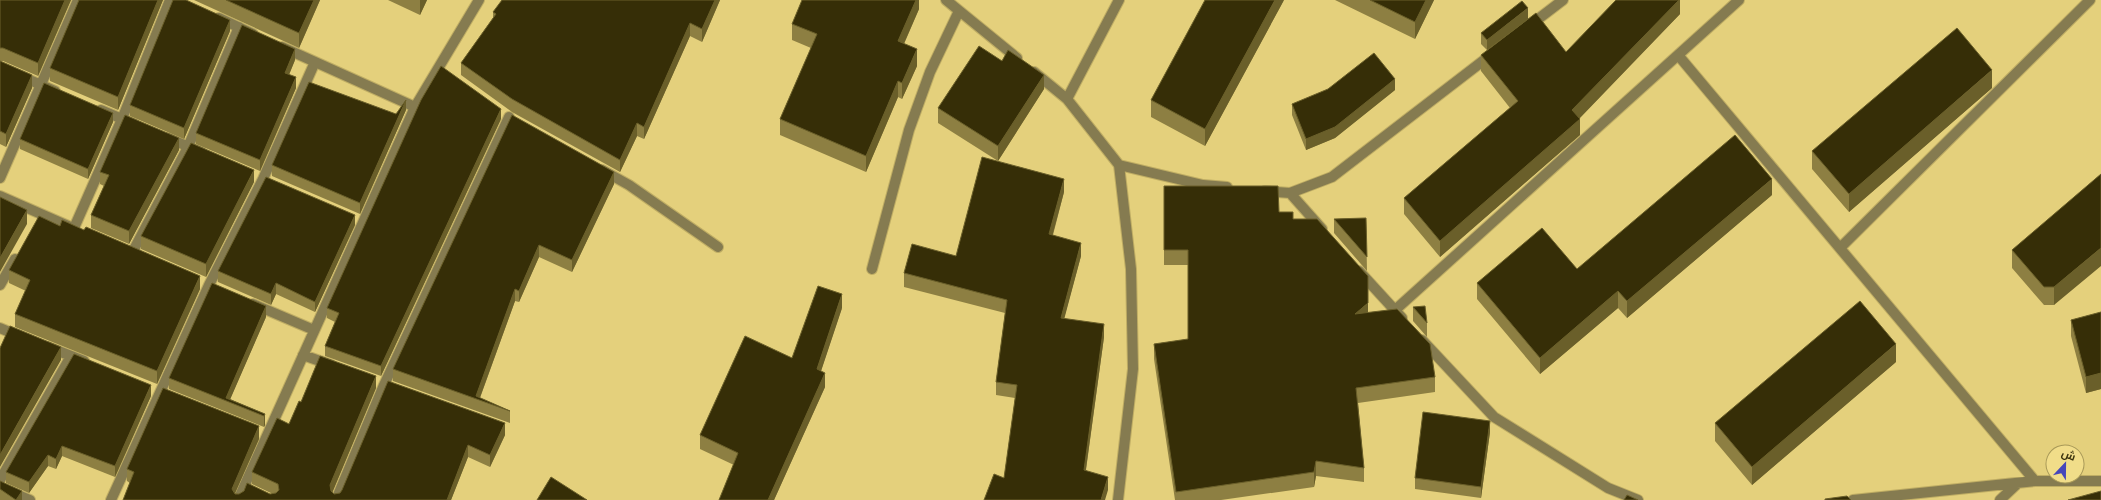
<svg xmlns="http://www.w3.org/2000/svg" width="2101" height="500" viewBox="0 0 2101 500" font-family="'Roboto Condensed',Cairo,sans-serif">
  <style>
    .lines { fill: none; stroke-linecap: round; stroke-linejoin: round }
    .minor-casing { stroke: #bfad64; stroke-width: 12 }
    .minor { stroke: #857b50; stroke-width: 10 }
    .wall { fill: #8d7f42 }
    .shaded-wall { fill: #6a5f2a }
    .building { fill: #362e07; stroke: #6a5f2a }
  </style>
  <rect width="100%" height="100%" fill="#e4d07c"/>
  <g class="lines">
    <defs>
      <path id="minor" d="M946 0 1017 58
        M219 18 253 34
        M1529 26 1563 0
        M282 47 415 107
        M1678 55 2035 481
        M0 67 55 91
        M1034 72 1067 99 1119 165 1131 269 1133 369 1118 500
        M1067 99 1119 0
        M101 110 134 124
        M168 138 201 152
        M1119 165 1203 185 1227 187
        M602 170 629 185 718 247
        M0 178 78 0
        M1265 191 1290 193 1332 177 1492 54
        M1290 193 1322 229
        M0 196 73 228
        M74 228 122 119 170 0
        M1840 248 2090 0
        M132 253 188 147 239 27
        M872 269 909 130 930 72 959 11
        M1359 271 1402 318
        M0 285 15 259
        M253 304 314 330
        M1394 311 1739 0
        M0 328 19 336
        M1422 340 1494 417 1608 488 1638 500
        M48 347 84 361
        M303 355 331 365
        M0 480 71 356
        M11 492 30 500
        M111 500 209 285 263 179 315 62
        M238 500 415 107 479 0
        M336 500 384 385 509 117
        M1853 500 2035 481H2101
        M2000 500 2018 483"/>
    </defs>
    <use href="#minor" class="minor-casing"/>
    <use href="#minor" class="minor"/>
  </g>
  <path class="wall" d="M0 0H71L38 76 3 61H0Z
    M79 0H163L118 110 50 81V68Z
    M194 0H320L299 48Z
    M388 0H427L420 15Z
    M720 0 702 42 690 36 644 139 637 136 620 172 512 112 461 75V63L493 18V12Z
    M919 0V9L904 44 917 66 902 99 898 97 866 172 780 135V119L811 48 792 40V24Z
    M1284 0 1205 146 1151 117V100Z
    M1335 0H1434L1415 39Z
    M1680 0V14L1579 119 1580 135 1440 257 1404 214V198L1510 108 1481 71V55L1566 52Z
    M1528 19 1487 50 1481 44V33Z
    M230 31 184 139 130 116V105Z
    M295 60 289 75 296 88 260 171 196 144V133Z
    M0 61 32 88 6 147 0 144Z
    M1992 88 1849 212 1812 169V151Z
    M1044 89 998 161 938 123V108Z
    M1395 90 1335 138 1306 150 1292 115V104Z
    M406 110 360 214 272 176V165Z
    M512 115 614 184 572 272 539 257 519 302 515 301 480 398 510 411V423L393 381V369Z
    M501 119 381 376 325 356V346L335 322 327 318V308Z
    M113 122 88 179 20 149V139Z
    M179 150 129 244 91 228V215L104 186 100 184V172Z
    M2101 174 2054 305H2044L2012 268V250Z
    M254 182 206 277 141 249V236Z
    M1164 186 1279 212 1293 219 1368 313 1435 377V392L1358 403 1364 468V482L1316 476 1314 487 1221 500H1175L1154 359V344L1188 339V265H1164Z
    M1064 192 1053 235 1081 256 1064 318 1104 337 1086 470 1108 490 1004 478 1015 398 996 395V382L1005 313 904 287V273L956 256Z
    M1772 195 1627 318 1618 308 1540 374 1477 299V283L1577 269Z
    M1366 218 1367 271 1334 233V219Z
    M355 225 315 312 276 294 271 305 218 282V271Z
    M9 270 200 289 157 384 15 327V314L26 291 9 283Z
    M1413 307 1427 323V337L1413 321Z
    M842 308 821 371 825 387 774 500H719L734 465 700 449V435L792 358Z
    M2101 312V389L2086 393 2071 336V320Z
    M266 317 230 399 265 414V425L264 427 169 389V378Z
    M1896 362 1752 485 1715 441V423Z
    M388 381 505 435 490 467 468 457 451 500H123L130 483 127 481V469L259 439 235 493 239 494H273L252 484V472L289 424 301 402 376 388 332 493 334 494 340 493 342 490Z
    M151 396 115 477 62 456 56 469 48 466 29 493 6 483V472Z
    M1490 432 1481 498 1415 489V478Z
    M0 481 22 500H0Z"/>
  <path class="shaded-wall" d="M65 0H71L38 76V63Z
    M158 0H163L118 110V97Z
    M314 0H320L299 48V33Z
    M420 0H427L420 15Z
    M715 0H720L702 42V29Z
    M916 0H919V9L898 57V41Z
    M1275 0H1284L1205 146V129Z
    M1426 0H1434L1415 39V22Z
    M1679 0H1680V14L1573 125 1580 119V135L1440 257V241L1572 110Z
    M1528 8V19L1487 50V40Z
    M230 20V31L184 139V128Z
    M690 23V36L644 139V127Z
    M295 49V60L285 84V73Z
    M917 49V66L902 99V83Z
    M1992 70V88L1849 212V194Z
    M32 75V88L6 147V134Z
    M1044 75V89L998 161V146Z
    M296 77V88L260 171V160Z
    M1395 79V90L1335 138 1306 150V139Z
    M898 81V97L866 172V156Z
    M406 100V110L360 214V203Z
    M501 109V119L381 376V366Z
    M113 113V122L88 179V169Z
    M637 123V136L620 172V160Z
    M179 138V150L129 244V231Z
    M254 170V182L206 277V264Z
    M614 172V184L572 272V260Z
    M1064 179V192L1049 248V234Z
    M1772 179V195L1627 318V301Z
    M27 210V224L0 272V258Z
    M355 215V225L315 312V302Z
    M1081 243V256L1061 331V318Z
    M539 245V257L519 302V291Z
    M2101 248V266L2054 305V287Z
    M200 276V289L157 384V371Z
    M276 283V294L271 305V294Z
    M515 289V301L479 400 476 396Z
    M1618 291V308L1540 374V358Z
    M842 294V308L817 383V369Z
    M1368 303V318L1355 314Z
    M266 306V317L229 402 226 398Z
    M1104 324V337L1084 483V470Z
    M1896 344V362L1752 485V467Z
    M61 347V360L0 467V455Z
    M825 373V387L774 500H768Z
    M2101 373V389L2086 393V377Z
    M376 376V388L330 498V485Z
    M151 385V396L115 477V466Z
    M265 414V425L264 427V416Z
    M1490 421V432L1481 498V487Z
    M505 423V435L490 467V455Z
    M259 426V439L232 500V489Z
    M468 445V457L451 500H447Z
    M62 446V456L56 469V459Z
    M48 455V466L29 493V482Z
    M1316 461V476L1314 487V472Z
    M1108 477V490L1105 500H1101Z
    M22 491V500H16Z"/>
  <path class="building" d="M0 0H65L38 63 3 48H0Z
    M79 0H158L118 97 50 68Z
    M173 0H186L230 20 184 128 130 105Z
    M226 0H314L299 33Z
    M502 0H715L702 29 690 23 644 127 637 123 620 160 512 99 461 63 496 14 493 12Z
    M802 0H916L898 41 917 49 902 83 898 81 866 156 780 119 817 34 792 24Z
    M1205 0H1275L1205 129 1151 100Z
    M1370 0H1426L1415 22Z
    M1616 0H1679L1572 110 1580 119 1440 241 1404 198 1518 101 1481 55 1536 13 1566 52Z
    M1522 1 1528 8 1487 40 1481 33Z
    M242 25 295 49 285 73 296 77 260 160 196 133Z
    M1957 28 1992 70 1849 194 1812 151Z
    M979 46 1002 61 1008 50 1044 75 998 146 938 108Z
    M1374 53 1395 79 1335 127 1306 139 1292 104 1328 89Z
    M0 61 32 75 6 134 0 131Z
    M441 66 501 109 381 366 325 346 339 313 327 308 421 100Z
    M309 82 396 114 406 100 360 203 272 165Z
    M44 83 113 113 88 169 20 139Z
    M125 115 179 138 129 231 91 215 109 175 100 172Z
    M512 115 614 172 572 260 539 245 519 291 515 289 476 396 510 411 393 369Z
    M1735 135 1772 179 1627 301 1618 291 1540 358 1477 283 1542 228 1577 269Z
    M191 143 254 170 206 264 141 236Z
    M982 157 1064 179 1049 234 1081 243 1061 318 1104 324 1084 470 1108 477 1101 500H984L994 474 1004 478 1017 385 996 382 1007 300 904 273 912 244 956 256Z
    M2101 174V248L2054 287H2044L2012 250Z
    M266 177 355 215 315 302 276 283 271 294 218 271Z
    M1164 186H1278L1279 212H1293V219H1317L1368 276V303L1355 314 1397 309 1430 344 1435 377 1356 388 1364 468 1316 461 1314 472 1176 492 1154 344 1188 339V250H1164Z
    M0 197 27 210 0 258Z
    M39 216 60 226 62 220 84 230 86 227 200 276 157 371 15 314 30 280 9 270Z
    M1366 218 1367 257 1334 219Z
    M212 283 266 306 226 398 265 414 264 416 169 378Z
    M818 286 842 294 817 369 825 373 768 500H719L738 453 700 435 745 336 792 358Z
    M1860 301 1896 344 1752 467 1715 423Z
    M1425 306 1427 323 1413 307Z
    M2101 312V373L2086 377 2071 320Z
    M10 326 61 347 0 455V348Z
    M74 354 151 385 115 466 62 446 56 459 48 455 29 482 6 472Z
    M320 356 376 376 330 485 331 491 334 494 340 493 342 490 388 381 505 423 490 455 468 445 447 500H123L134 472 127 469 163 388 259 426 232 489 235 494H239L244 491 247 483 270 494 276 493 279 490 278 484 252 472 277 418 289 424 299 401 301 402Z
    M1423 412 1490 421 1481 487 1415 478Z
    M551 477 587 500H537Z
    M0 481 22 491 16 500 0 489Z
    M2101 491V500H2068Z
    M1627 495 1638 500H1624Z
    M1847 496 1851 500H1825V499Z"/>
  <g transform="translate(2065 464) rotate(22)"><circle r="19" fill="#f1dd89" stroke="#a89958"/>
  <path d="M0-3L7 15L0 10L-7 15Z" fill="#4646bb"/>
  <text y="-6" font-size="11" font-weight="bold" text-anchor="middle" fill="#3b330f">ش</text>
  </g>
</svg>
